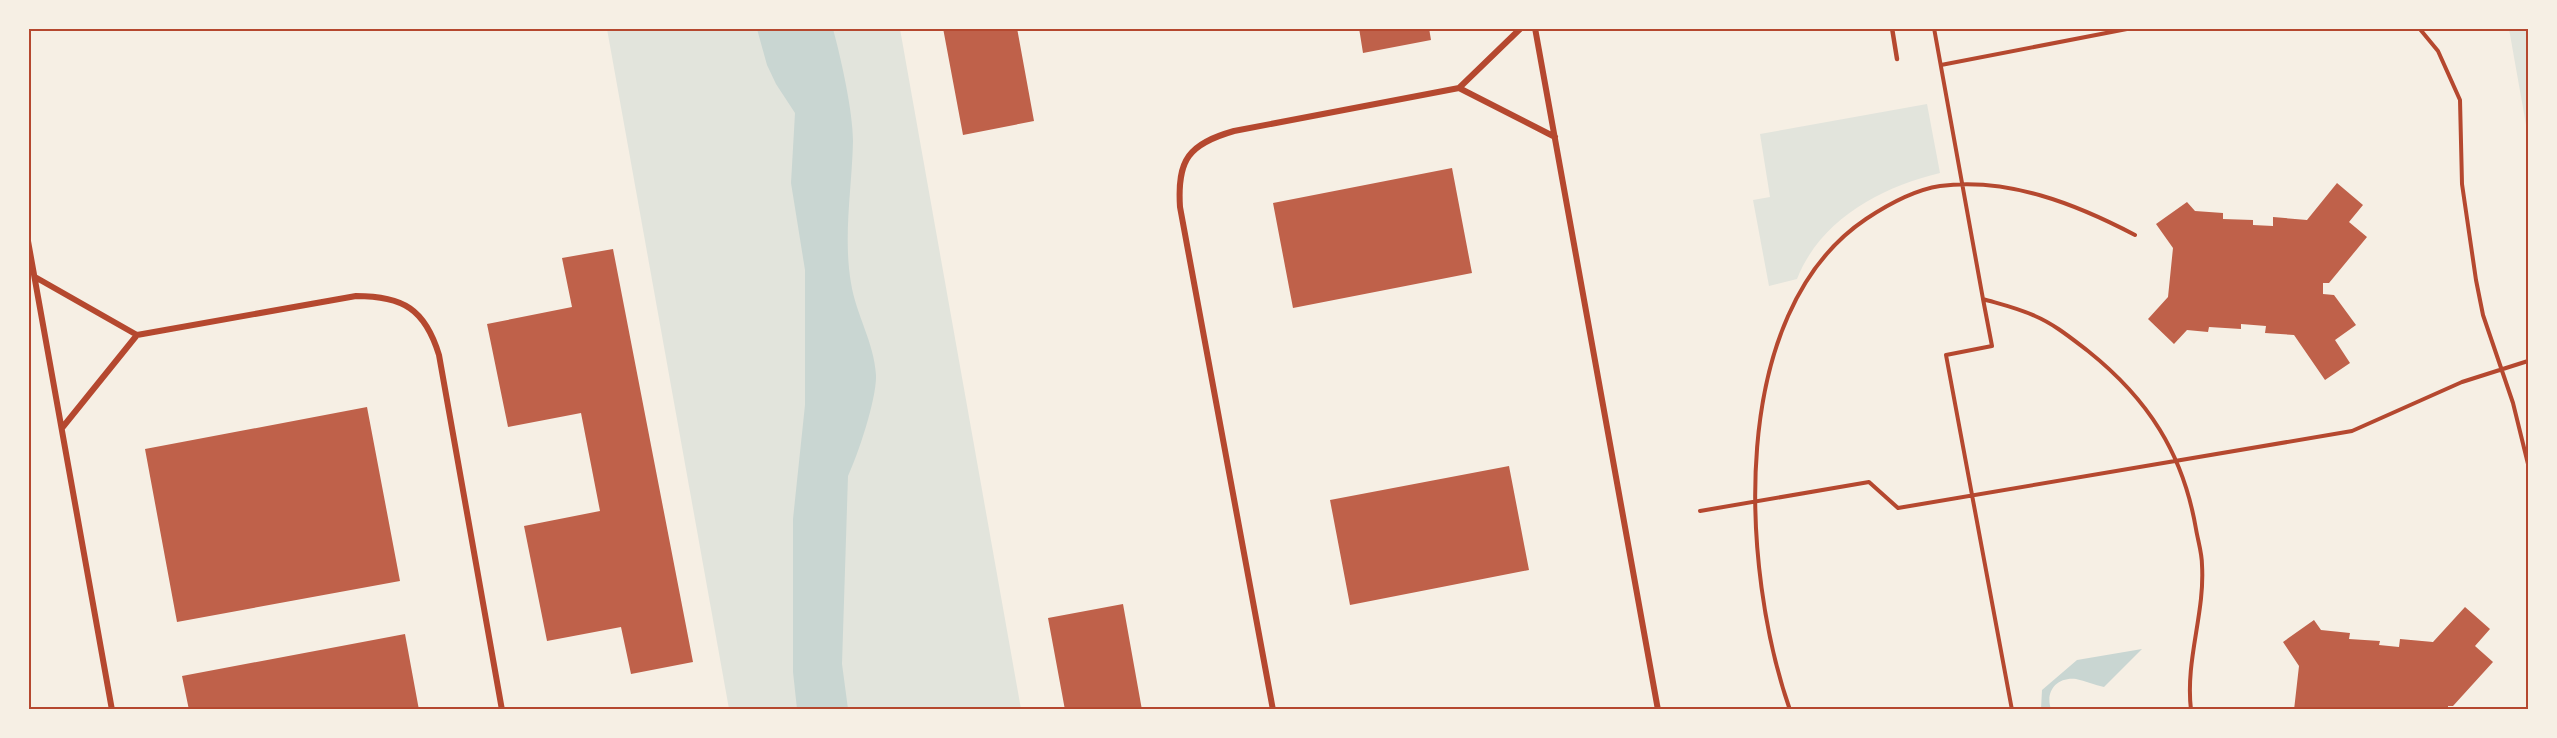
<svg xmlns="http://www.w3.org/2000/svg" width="2557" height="738" viewBox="0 0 2557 738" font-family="Lora,serif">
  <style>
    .green { fill: #e2e4dc }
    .water { fill: #c9d6d2 }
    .building { fill: #bf614a }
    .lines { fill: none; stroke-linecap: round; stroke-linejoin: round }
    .path { stroke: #b5482f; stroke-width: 4 }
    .service { stroke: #b5482f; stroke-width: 4.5 }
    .minor { stroke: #b5482f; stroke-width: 6 }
    .neatline { fill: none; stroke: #b5482f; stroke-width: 2 }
  </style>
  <rect width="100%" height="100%" fill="#f6efe4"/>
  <path class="green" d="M607 29H900L1021 709H729Z
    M2509 29H2528V136Z
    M1927 104 1940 173C1881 187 1820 220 1797 279L1769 286 1753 200 1770 197 1760 134Z"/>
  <path class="water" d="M757 29H833C841 58 853 112 853 141 852 188 843 236 851 283 856 315 874 342 876 375 877 398 858 455 848 476L842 664 848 709H797L793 672V519L805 405V270L791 183 795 113 776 84 767 65Z
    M2142 649 2104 687C2095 685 2085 681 2076 679 2056 677 2045 692 2051 709H2041L2042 690 2077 660Z"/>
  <path class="building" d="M943 28H1017L1034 121 963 135Z
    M1359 28H1429L1431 40 1363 53Z
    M1452 168 1472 273 1293 308 1273 203Z
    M2337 183 2363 205 2349 222 2367 237 2329 283H2323V294L2334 295 2356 325 2335 340 2350 363 2325 380 2294 335 2265 333 2266 326 2241 324V329L2209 327 2208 332 2187 330 2174 344 2148 319 2168 297 2173 248 2156 224 2187 202 2195 211 2223 213V219L2253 220V225L2273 226V217L2307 220Z
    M613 249 693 662 631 674 621 627 547 641 524 526 600 511 581 413 508 427 487 324 572 307 562 258Z
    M367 407 400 581 177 622 145 449Z
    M1509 466 1529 570 1350 605 1330 500Z
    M1123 604 1142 710H1065L1048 618Z
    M2465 607 2490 629 2475 646 2493 662 2453 706H2448V710H2294L2299 666 2283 642 2314 620 2321 630 2350 633 2349 639 2380 641 2379 645 2399 647 2400 639 2433 642Z
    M405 634 419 710H189L182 676Z"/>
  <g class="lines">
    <path class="path" d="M1934 28 1983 299C2000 304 2018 308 2035 316 2054 324 2071 338 2088 351 2148 399 2183 453 2196 529 2198 541 2202 553 2202 565 2205 614 2185 660 2191 710
      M2419 28 2438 51 2460 100 2462 184 2476 280 2483 315 2513 403 2528 464
      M1941 65 2132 28
      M1983 299 1992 346 1946 355 2012 710
      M1700 511 1869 482 1898 508 2352 431 2462 382 2528 361
      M1790 710C1741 570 1726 313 1866 219 1887 205 1914 190 1940 186 2008 177 2076 204 2135 235"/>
    <path class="service" d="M1892 28 1897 59"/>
    <path class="minor" d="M1535 28 1658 710
      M1459 88 1555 137
      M1459 88 1521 28
      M28 241 112 710
      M35 277 137 335
      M137 335 356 296C403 296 425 309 439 355L502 710
      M62 428 137 335
      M1273 710 1180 207C1177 159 1189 144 1234 131L1459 88"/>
  </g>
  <rect width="2557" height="738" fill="none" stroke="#f6efe4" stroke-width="60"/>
  <rect x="30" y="30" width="2497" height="678" class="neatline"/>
</svg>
